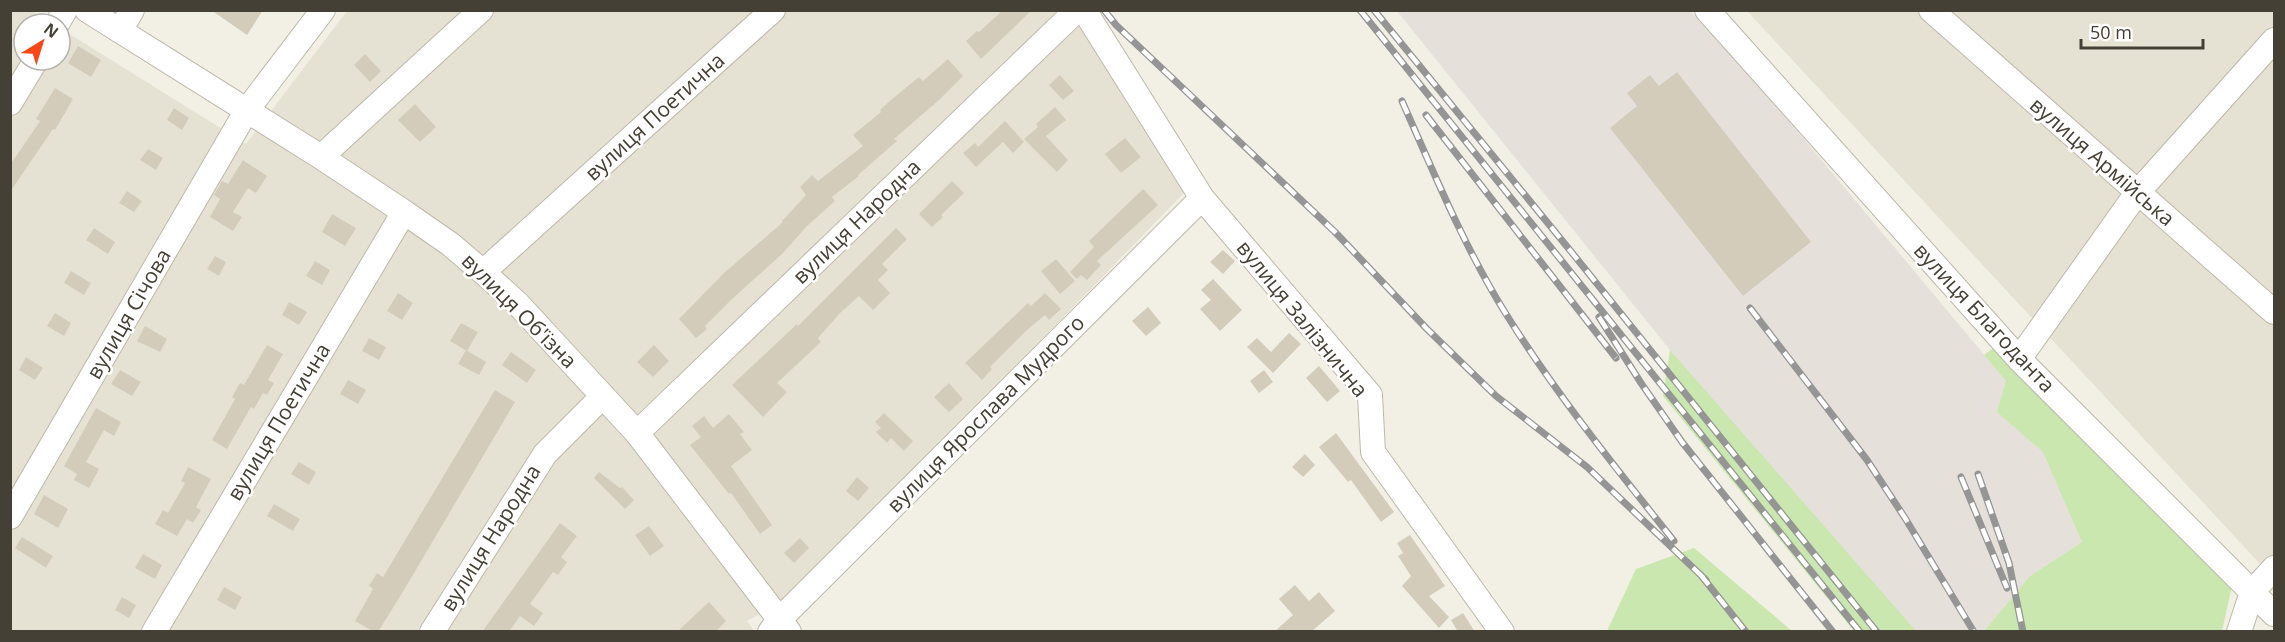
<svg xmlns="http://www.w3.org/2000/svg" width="2285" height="642" viewBox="0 0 2285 642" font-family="'Open Sans',sans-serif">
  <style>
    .residential { fill: #e6e2d3 }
    .industrial { fill: #e5e1da }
    .green { fill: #c9e7ae }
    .building { fill: #d4ccbb }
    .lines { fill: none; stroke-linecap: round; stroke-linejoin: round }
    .minor-casing { stroke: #beb8a8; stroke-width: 26 }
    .minor { stroke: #fff; stroke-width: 24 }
    .rail-casing { stroke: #959595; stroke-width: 7 }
    .rail { stroke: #fff; stroke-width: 4.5; stroke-dasharray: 14; stroke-linecap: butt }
    .labels { text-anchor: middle; stroke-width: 5; stroke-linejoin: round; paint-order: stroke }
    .street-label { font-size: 21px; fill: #454035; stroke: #fff }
  </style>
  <rect width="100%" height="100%" fill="#f2efe5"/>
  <path class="residential" d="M10 11H32L53 24H24V60H60V28L246 144 347 11H1091L1184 193 789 599 747 621 754 631H11Z
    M1747 11H2274V579Z"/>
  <path class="industrial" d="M1397 11H1690L1743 66 2006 381 2047 455 2082 542 2030 576 1984 631H1911L1855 573 1670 350Z"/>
  <path class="green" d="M1996 346 2232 586 2222 631H1984L2030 576 2082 542 2043 452 1997 412 2006 381 1984 355Z
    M1670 350 1916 631H1854L1663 396Z
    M1694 548 1792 631H1607L1636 569Z"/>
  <path class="building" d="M211 10H263L247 35Z
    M1003 10H1032L981 59 966 41 977 31 979 32Z
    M78 46 101 60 91 77 68 63Z
    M365 54 381 71 370 82 354 65Z
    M948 59 963 76 939 100 894 139 897 141 858 175 859 176 832 197 835 201 807 226 782 254 731 300 705 326 707 329 696 338 679 319 724 273 783 222 782 221 806 195 800 187 812 175 818 181 863 146 853 135 881 112 880 110 891 100 919 77 923 81Z
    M1677 72 1811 242 1743 296 1610 128 1637 106 1627 93 1650 75 1659 86Z
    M1060 75 1074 91 1063 100 1049 85Z
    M55 88 73 99 55 130 53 129 10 192V165L40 121 36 119Z
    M415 104 436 127 420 142 398 120Z
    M1055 107 1066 120 1046 136 1068 160 1057 172 1024 139 1038 127 1036 124Z
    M174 108 189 118 182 130 167 120Z
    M1005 121 1024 142 1013 153 1003 142 976 167 963 153 975 143 978 147Z
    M1125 138 1141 157 1121 173 1105 154Z
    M148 149 163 158 156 170 140 160Z
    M243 160 267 176 256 193 248 188 233 212 242 217 233 231 210 217 220 199 214 195 222 181 228 184Z
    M952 181 964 193 941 215 943 217 932 227 919 214Z
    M1143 189 1158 205 1097 261 1101 265 1087 280 1081 275 1077 279 1070 272 1094 247 1089 241Z
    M127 191 142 201 134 212 119 203Z
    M332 214 356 228 345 246 322 232Z
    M94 228 115 242 108 254 86 240Z
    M896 228 907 239 882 264 888 270 878 280 890 293 873 310 859 296 840 313 818 338 821 342 777 383 787 392 763 417 732 385 797 324 798 326Z
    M1223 250 1235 261 1223 274 1210 262Z
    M215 256 226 262 219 276 207 269Z
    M1056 259 1075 281 1060 294 1041 271Z
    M315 261 330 270 322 285 306 276Z
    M71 271 91 283 84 295 64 283Z
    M1213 279 1242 310 1220 331 1200 309 1211 300 1201 290Z
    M398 293 413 303 402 320 387 311Z
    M1045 293 1061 309 1049 320 1045 315 1027 330 990 367 992 369 982 380 965 363 1028 303 1031 306Z
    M289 302 307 312 299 325 282 315Z
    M1148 307 1161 323 1146 336 1132 321Z
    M55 313 71 323 64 336 47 326Z
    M461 323 478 332 467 351 450 341Z
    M145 326 167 339 160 352 137 341Z
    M1289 333 1301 344 1273 373 1247 347 1257 338 1271 352Z
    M369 338 386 347 379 360 362 351Z
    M267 345 283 354 268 380 274 383 267 395 263 393 254 409 251 407 227 449 212 440 235 399 232 397 240 383 244 385Z
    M654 345 669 361 653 377 637 362Z
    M466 350 486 362 479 375 458 364Z
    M511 352 536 370 527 383 502 365Z
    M26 357 43 368 35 380 19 370Z
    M1319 366 1340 391 1327 402 1306 378Z
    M120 370 141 382 132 396 111 384Z
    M1264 370 1273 382 1259 393 1250 381Z
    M348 380 366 390 358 404 340 394Z
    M949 383 963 399 949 412 934 397Z
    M495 390 515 402 404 590 378 632H374L355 621 373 589 369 586 377 573 383 577Z
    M96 408 121 422 114 436 104 430 86 462 99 469 89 488 74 480 77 474 64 466Z
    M884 413 913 441 904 451 891 438 887 443 876 432 881 428 875 422Z
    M729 414 744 432 740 434 752 450 731 466 772 525 760 534 731 493 729 494 690 445 701 437 692 426 704 416 713 428Z
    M1336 433 1394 512 1381 522 1351 480 1348 482 1319 447Z
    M1305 454 1315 465 1303 477 1292 467Z
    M299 462 316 472 309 485 291 474Z
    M188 467 211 479 196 507 201 510 193 523 187 519 177 536 155 524 163 510 168 513 185 483 181 481Z
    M599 472 620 488 622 487 634 500 625 509 594 478Z
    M857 477 869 488 858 501 846 491Z
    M44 495 68 509 58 528 34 514Z
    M274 504 300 519 293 531 267 516Z
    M560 523 577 536 561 557 567 562 558 575 553 572 530 604 543 613 534 626 520 616 509 632H482Z
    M649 526 664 546 650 556 635 535Z
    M1410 535 1445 586 1429 596 1449 617 1439 628 1402 586 1411 576 1398 556 1403 553 1397 543Z
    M22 537 53 556 46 568 15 548Z
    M800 538 809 548 794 563 784 553Z
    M143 554 162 565 155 579 135 568Z
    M1295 585 1309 601 1319 592 1335 611 1311 632H1274L1293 615 1279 599Z
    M224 587 242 597 235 610 217 600Z
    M122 597 136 605 129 618 115 610Z
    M709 602 726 621 715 632H677Z
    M1463 613 1475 632H1458L1451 620Z"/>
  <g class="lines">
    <defs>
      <path id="minor" d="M87 10 321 157 404 212 450 244 483 272 517 303 637 433 789 632
        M1084 10 1202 198 1370 395 1373 452 1502 632
        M1707 10 2019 359 2274 614
        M1931 10 2274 312
        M57 24 65 10
        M120 31 132 10
        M10 103 36 60
        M321 157 481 10
        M483 272 773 10
        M2019 359 2137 193 2274 40
        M637 433 1077 10
        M10 517 247 110 323 10
        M154 632 404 212
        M432 632 545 454 603 396
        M770 632 780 619 1202 198
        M2239 632 2252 592 2274 568"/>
    </defs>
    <use href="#minor" class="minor-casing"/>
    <use href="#minor" class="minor"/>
    <defs>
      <path id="rail" d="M1104 10 1116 25 1335 232 1427 329 1496 396 1587 467 1706 580
        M1360 10 1860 632
        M1374 10 1569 249 1877 632
        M1402 101C1434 173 1464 247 1506 314 1556 394 1615 467 1674 541
        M1426 115 1616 358
        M1750 308 1867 460 1905 518 1974 632
        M1599 317 1641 383 1682 442 1833 632
        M1978 474 2009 563 2023 632
        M1961 477 2007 588
        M1700 574 1746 632"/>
    </defs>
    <use href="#rail" class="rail-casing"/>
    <use href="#rail" class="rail"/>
  </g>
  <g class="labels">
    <g class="street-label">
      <text transform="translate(655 117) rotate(-42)" y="7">вулиця Поетична</text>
      <text transform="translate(2102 162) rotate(41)" y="7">вулиця Армійська</text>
      <text transform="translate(857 222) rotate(-44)" y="7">вулиця Народна</text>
      <text transform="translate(519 311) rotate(45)" y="7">вулиця Об'їзна</text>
      <text transform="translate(129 314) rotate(-60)" y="7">вулиця Січова</text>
      <text transform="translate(1984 318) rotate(47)" y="7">вулиця Благоданта</text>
      <text transform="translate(1302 319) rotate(51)" y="7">вулиця Залізнична</text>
      <text transform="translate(986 414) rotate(-45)" y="7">вулиця Ярослава Мудрого</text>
      <text transform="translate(279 422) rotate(-59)" y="7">вулиця Поетична</text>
      <text transform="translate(491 538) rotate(-58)" y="7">вулиця Народна</text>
    </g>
  </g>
  <rect width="2285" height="642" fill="none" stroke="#454035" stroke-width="24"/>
  <g transform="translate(42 42) rotate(38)"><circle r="28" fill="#ffffff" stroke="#b5b3ae" stroke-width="1.5"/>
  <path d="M0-4.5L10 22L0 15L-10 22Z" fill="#f84817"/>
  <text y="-9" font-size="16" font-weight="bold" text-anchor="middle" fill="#454035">N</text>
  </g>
  <path d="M2081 39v9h122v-9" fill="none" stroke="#454035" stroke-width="3"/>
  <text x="2090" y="39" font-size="18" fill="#454035" stroke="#ffffff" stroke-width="4.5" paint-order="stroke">50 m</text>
</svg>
